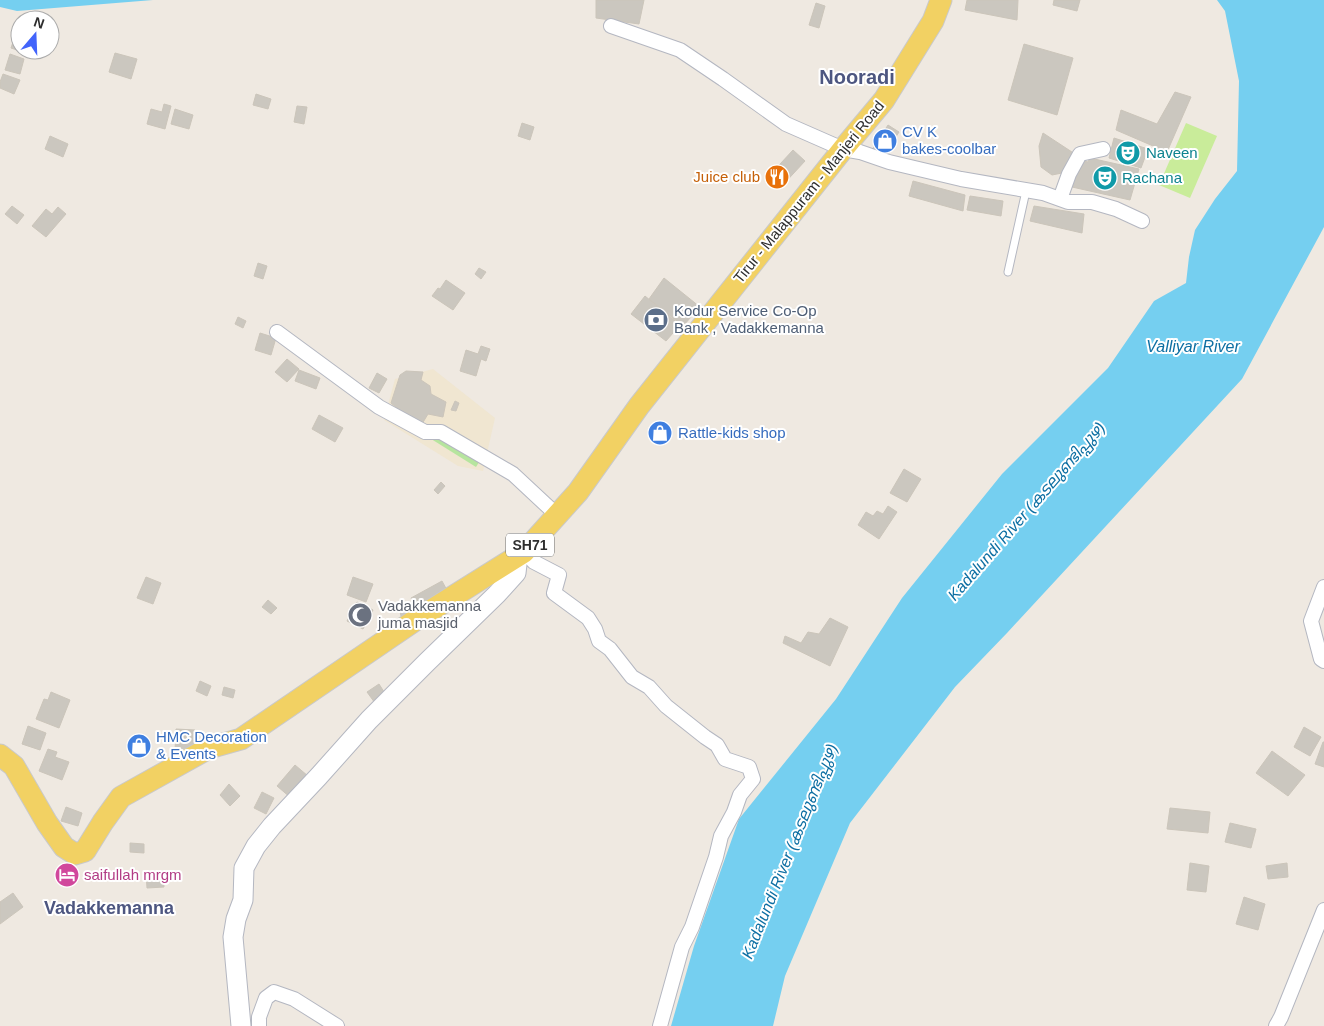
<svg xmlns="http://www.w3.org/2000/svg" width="1324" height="1026" viewBox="0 0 1324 1026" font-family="Helvetica,'Noto Sans Malayalam',sans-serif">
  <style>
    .education { fill: #f0e6d1 }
    .green { fill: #b6e59e }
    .pitch { fill: #c9ec9a }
    .water { fill: #75cff0 }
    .building { fill: #cbc7bf; stroke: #cbc5ba }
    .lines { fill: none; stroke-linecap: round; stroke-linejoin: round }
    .service-casing { stroke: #b4b7c1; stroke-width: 9 }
    .minor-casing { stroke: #b4b7c1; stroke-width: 16 }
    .secondary-casing { stroke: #b4b7c1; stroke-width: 21 }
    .primary-casing { stroke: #c9c9c9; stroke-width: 23 }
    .service { stroke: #fff; stroke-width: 7 }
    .minor { stroke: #fff; stroke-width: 14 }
    .secondary { stroke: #fff; stroke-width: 19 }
    .primary { stroke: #f2d163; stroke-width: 21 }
    .labels { text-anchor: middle; stroke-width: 4; stroke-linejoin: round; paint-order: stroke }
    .shield { fill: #fff; stroke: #6d6d6d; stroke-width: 1 }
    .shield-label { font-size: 14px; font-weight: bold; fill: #2e2e2e }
    .shop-label { font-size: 15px; fill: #366cbe; stroke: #fff; text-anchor: start }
    .culture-label { font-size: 15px; fill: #0d838f; stroke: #fff; text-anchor: start }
    .food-label { font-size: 15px; fill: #c56008; stroke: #fff; text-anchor: end }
    .street-label { font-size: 15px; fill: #2e2e2e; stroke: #fff }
    .service-label { font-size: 15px; fill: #4e5e75; stroke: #fff; text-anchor: start }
    .worship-label { font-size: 15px; fill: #5b616d; stroke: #fff; text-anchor: start }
    .hotel-label { font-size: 15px; fill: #b23c85; stroke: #fff; text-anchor: start }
    .water-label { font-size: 16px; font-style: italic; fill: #0d6fa3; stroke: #fff }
    .quarter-label { font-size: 18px; font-weight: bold; fill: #4d5680; stroke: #fff }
    .district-label { font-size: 20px; font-weight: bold; fill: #4d5680; stroke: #fff }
  </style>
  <rect width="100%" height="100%" fill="#efe9e1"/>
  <path class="education" d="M433 369 495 418 483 471 458 466 384 420 395 379Z"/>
  <path class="green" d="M434 426 449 428 481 459 476 467 428 437Z"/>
  <path class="pitch" d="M1186 123 1217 136 1190 198 1159 185Z"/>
  <path class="water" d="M0 0H153L17 11 0 7Z
    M1217 0H1324V227L1242 379 1007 633 955 687 850 823 785 976 773 1026H671L694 946 739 819 836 699 902 598 1002 474 1108 368 1154 301 1186 283 1189 257 1195 230 1215 199 1237 171 1239 81 1225 11Z"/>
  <path class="building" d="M596 0H644L639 24 596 18Z
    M967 0H1018L1017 20 965 10Z
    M1054 0H1080L1077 11 1053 5Z
    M816 3 825 6 819 28 809 25Z
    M16 33 20 34V50H27L26 53 11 48Z
    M1024 44 1073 58 1057 115 1008 100Z
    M115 53 137 59 131 79 109 72Z
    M10 54 24 59 20 74 5 70Z
    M3 74 20 80 14 94 0 88V82Z
    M1175 92 1191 97 1167 152 1116 130 1121 110 1157 124Z
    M256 94 271 99 268 109 253 105Z
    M164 104 171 106 165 129 147 124 151 109 162 112Z
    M297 106 307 107 304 124 294 122Z
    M175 109 193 115 189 129 171 124Z
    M522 123 534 127 530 140 518 136Z
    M888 125 899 132 883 157 872 150Z
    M1043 133 1075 154 1067 172 1052 175 1041 167 1039 146Z
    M50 136 68 144 63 157 45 149Z
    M1114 138 1148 149 1141 168 1109 158Z
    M793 150 805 161 781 187 769 176Z
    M1090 158 1139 169 1130 200 1072 187 1079 160 1088 162Z
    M913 181 965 195 963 211 909 196Z
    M970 196 1003 201 1001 216 967 210Z
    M12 206 24 215 17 224 5 214Z
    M1034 206 1084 214 1082 233 1030 221Z
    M58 207 66 214 46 237 32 226 46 209 52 214Z
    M258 263 267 266 263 279 254 276Z
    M479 268 486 272 481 279 475 274Z
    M664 278 700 307 683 326 649 299Z
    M446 280 465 293 453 310 432 296 438 288 440 289Z
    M645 296 680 325 666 341 631 314Z
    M238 317 246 321 243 328 235 324Z
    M260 333 276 338 271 355 255 350Z
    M481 346 490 349 486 361 481 359 476 376 460 371 466 350 478 354Z
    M287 359 299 369 287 382 275 372Z
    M299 370 320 378 316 389 295 381Z
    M406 371 423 372 421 380 430 386 431 394 446 402 443 417 428 414 422 424 409 418 391 403 400 375Z
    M377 373 387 379 379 393 369 388Z
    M455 401 459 403 456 411 451 410Z
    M319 415 343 428 335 442 312 429Z
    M904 469 921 479 907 502 890 493Z
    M441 482 445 486 438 494 434 490Z
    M888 506 897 512 879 539 858 525 866 512 873 516 877 511 883 514Z
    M146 577 161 583 153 604 137 598Z
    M353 577 373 584 366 602 347 595Z
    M442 581 448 592 417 609 411 598Z
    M268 600 277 608 271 614 262 607Z
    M357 602 373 610 363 629 347 621Z
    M409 605 411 614 401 616 399 608Z
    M830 618 848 627 830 666 783 643 785 636 801 643 808 632 819 634Z
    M200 681 211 686 207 696 196 691Z
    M379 684 386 695 375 703 367 692Z
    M224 687 235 690 233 698 222 695Z
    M51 692 70 700 59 728 36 719 44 699 48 700Z
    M28 726 46 733 40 750 22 744Z
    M1304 727 1321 737 1310 756 1294 747Z
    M176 729 195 730 194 751H175Z
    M1323 742H1324V767L1315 764Z
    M48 749 57 752 55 757 69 762 62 780 39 771Z
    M1272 751 1305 775 1288 796 1256 773Z
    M295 765 308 776 291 798 277 786Z
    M229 784 240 796 230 806 220 795Z
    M262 792 274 798 266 814 254 808Z
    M66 807 82 813 78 826 61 821Z
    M1170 808 1210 812 1208 833 1167 829Z
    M1230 823 1256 829 1251 848 1225 842Z
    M130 843 144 844V853L130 852Z
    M1190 863 1209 866 1206 892 1187 890Z
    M1287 863 1288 877 1268 879 1266 866Z
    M163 872 164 887 147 888 146 873Z
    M13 893 23 907 0 924V902Z
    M1244 897 1265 904 1258 930 1236 924Z"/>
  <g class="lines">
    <defs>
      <path id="service" d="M1008 272 1026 191"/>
      <path id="minor" d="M611 26 680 50 723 79 786 124 843 149 860 152 889 162 961 179 1043 193 1068 202H1092L1116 209 1142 221
        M1060 199 1069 174 1080 154 1103 149
        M277 332 379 407 425 432H441L513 474 557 515
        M524 552 534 562 559 575 554 593 588 618 595 629 599 641 610 649 632 677 649 687 666 706 705 737 717 745 725 759 749 767 753 779 740 795 734 812 721 836 716 857 692 927 682 947 660 1026
        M1324 587 1311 621 1321 659 1324 661
        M259 1026V1017L266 998 274 992 294 999 337 1026
        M1276 1026 1281 1017 1324 910"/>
      <path id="secondary" d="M241 1026 233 937 236 919 243 900 244 868 256 846 272 826 319 776 369 720 427 662 497 594 516 573 518 555"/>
      <path id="primary" d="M0 755 14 766 47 823 64 847 75 854 85 851 103 822 121 797 209 748 241 739 414 621 524 552 578 492 639 406 843 149 884 100 933 21 941 0"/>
    </defs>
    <use href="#service" class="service-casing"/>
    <use href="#minor" class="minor-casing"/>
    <use href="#secondary" class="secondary-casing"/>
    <use href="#primary" class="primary-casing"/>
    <use href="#service" class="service"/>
    <use href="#minor" class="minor"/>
    <use href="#secondary" class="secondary"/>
    <use href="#primary" class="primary"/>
  </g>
  <defs>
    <symbol id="shop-disc" viewBox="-11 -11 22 22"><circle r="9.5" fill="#3f7fe0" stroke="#fff"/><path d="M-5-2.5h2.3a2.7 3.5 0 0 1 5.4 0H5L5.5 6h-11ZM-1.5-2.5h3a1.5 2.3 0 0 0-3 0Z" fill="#fff"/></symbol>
    <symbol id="theatre-disc" viewBox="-11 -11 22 22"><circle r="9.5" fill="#0f9aa8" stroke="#fff"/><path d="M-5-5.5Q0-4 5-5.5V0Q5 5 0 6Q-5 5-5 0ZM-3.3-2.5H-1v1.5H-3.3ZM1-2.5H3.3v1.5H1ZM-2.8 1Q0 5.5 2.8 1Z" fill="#fff"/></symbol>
    <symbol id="restaurant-disc" viewBox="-11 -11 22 22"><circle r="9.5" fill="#e8710a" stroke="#fff"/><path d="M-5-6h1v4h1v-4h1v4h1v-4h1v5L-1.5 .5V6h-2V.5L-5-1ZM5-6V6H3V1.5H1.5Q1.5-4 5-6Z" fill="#fff"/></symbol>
    <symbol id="bank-disc" viewBox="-11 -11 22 22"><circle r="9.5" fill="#5c6f8a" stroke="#fff"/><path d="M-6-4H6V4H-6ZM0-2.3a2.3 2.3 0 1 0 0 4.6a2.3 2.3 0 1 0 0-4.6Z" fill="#fff"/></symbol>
    <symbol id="mosque-disc" viewBox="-11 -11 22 22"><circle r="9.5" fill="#6b7280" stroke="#fff"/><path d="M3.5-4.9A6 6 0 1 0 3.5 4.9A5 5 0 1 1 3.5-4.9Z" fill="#fff"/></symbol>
    <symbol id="hotel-disc" viewBox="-11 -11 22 22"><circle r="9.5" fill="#d1479c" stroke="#fff"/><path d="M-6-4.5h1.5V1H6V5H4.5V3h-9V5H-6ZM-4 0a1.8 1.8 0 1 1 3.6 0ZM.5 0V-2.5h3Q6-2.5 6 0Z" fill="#fff"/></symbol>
  </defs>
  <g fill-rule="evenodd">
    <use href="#shop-disc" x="871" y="127" width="28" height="28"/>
    <use href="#theatre-disc" x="1114" y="139" width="28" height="28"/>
    <use href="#restaurant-disc" x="763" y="163" width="28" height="28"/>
    <use href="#theatre-disc" x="1091" y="164" width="28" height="28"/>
    <use href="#bank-disc" x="642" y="306" width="28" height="28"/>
    <use href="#shop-disc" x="646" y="419" width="28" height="28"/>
    <use href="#mosque-disc" x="346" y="601" width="28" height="28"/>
    <use href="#shop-disc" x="125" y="732" width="28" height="28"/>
    <use href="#hotel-disc" x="53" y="861" width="28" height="28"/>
  </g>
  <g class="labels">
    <rect class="shield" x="506" y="533.5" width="48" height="23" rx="4"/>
    <g class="shield-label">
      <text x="530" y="550">SH71</text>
    </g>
    <g class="shop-label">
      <text x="902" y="137">CV K<tspan x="902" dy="17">bakes-coolbar</tspan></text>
      <text x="678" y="438">Rattle-kids shop</text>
      <text x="156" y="742">HMC Decoration<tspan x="156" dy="17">&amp; Events</tspan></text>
    </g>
    <g class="culture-label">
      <text x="1146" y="158">Naveen</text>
      <text x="1122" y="183">Rachana</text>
    </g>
    <g class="food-label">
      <text x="760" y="182">Juice club</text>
    </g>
    <g class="street-label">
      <text transform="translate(809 192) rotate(-51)" y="5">Tirur - Malappuram - Manjeri Road</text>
    </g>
    <g class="service-label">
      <text x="674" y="316">Kodur Service Co-Op<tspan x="674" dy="17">Bank , Vadakkemanna</tspan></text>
    </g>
    <g class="worship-label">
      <text x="378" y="611">Vadakkemanna<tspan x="378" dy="17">juma masjid</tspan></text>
    </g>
    <g class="hotel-label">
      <text x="84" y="880">saifullah mrgm</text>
    </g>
    <g class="water-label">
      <text x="1193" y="352">Valliyar River</text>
      <text transform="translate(1026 511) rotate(-49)" y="6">Kadalundi River (കടലുണ്ടിപ്പുഴ)</text>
      <text transform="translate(789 851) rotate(-68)" y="6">Kadalundi River (കടലുണ്ടിപ്പുഴ)</text>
    </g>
    <g class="quarter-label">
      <text x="109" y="914">Vadakkemanna</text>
    </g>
    <g class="district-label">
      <text x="857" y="84">Nooradi</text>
    </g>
  </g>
  <g transform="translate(35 35) rotate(19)"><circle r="24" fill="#ffffff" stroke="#ababab"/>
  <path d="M0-4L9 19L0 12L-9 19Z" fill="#4264fb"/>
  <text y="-8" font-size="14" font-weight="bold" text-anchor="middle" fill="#2e2e2e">N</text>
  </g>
</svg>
